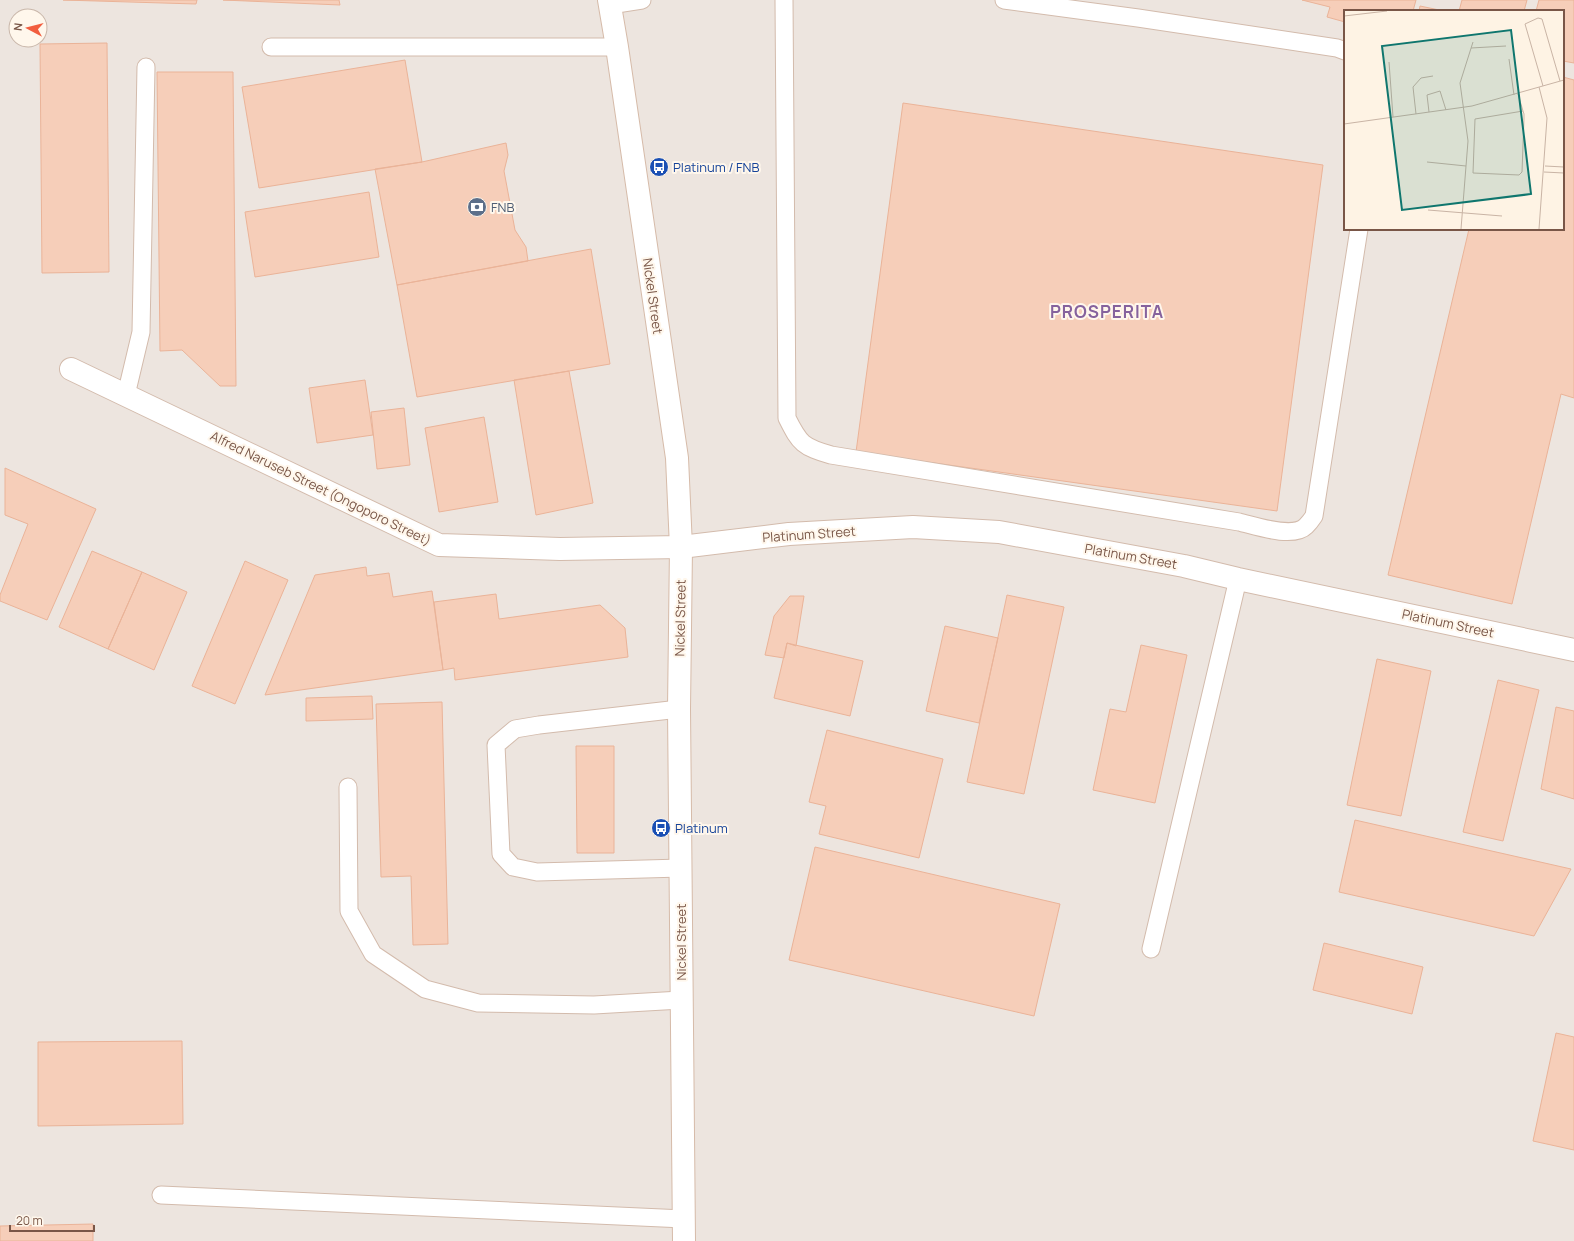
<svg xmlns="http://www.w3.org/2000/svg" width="1574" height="1241" viewBox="0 0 1574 1241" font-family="Manrope,sans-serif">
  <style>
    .industrial { fill: #ede5df; fill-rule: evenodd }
    .building { fill: #f6ceb9; stroke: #eab398 }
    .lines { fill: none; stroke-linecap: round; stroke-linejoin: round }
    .lane-casing { stroke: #d3bbac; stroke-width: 19 }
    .street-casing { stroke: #d3bbac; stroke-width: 24 }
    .secondary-casing { stroke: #d6bba9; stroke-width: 24 }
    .lane { stroke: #fff; stroke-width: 17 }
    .street { stroke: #fff; stroke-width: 22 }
    .secondary { stroke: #fff; stroke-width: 22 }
    .labels { text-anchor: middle; stroke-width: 4; stroke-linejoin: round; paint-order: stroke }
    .transit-label { font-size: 13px; fill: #164399; stroke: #fff7ec; text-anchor: start }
    .service-label { font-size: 13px; fill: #4e5e75; stroke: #fff7ec; text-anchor: start }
    .street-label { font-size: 13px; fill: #795647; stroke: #fff7ec }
    .district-label { font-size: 17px; font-weight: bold; letter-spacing: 1px; fill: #86629d; stroke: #fff7ec }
    .inset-road { fill: none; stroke: #c9b4a5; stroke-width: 1 }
    .view { fill: #0f766e; fill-opacity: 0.15; stroke: #0f766e; stroke-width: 2 }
    .inset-edge { fill: none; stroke: #795647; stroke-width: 2 }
  </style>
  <rect width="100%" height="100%" fill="#fef3e4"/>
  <path class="industrial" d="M0 0H1574V1241H0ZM1345 11H1563V229H1345ZM16 16H40V40H16Z"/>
  <path class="building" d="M63 0H197L196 4Z
    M223 0H339L340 5Z
    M1302 0H1416L1413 11H1345V22L1327 17 1330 7Z
    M1462 0H1527L1524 11H1459Z
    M1539 0H1574V63L1563 61V11H1536Z
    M1420 6 1444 11H1419Z
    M107 43 109 272 42 273 40 44Z
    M405 60 422 162 259 188 242 87Z
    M157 72H233L236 386H220L182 350 160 351Z
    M1563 77 1574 80V398L1561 394 1512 604 1388 575 1469 229H1563Z
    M903 103 1323 165 1277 511 856 452Z
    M506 143 508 155 504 171 515 230 526 247 528 261 397 285 375 169 422 162Z
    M369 192 379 257 255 277 245 212Z
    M591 249 610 364 417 397 397 285Z
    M569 371 593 503 536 515 514 380Z
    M365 380 373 435 317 443 309 388Z
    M404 408 410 465 377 469 371 412Z
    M484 417 498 502 439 512 425 428Z
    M5 468 96 509 47 620 0 601V595L28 524 5 515Z
    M92 551 142 572 108 649 59 627Z
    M245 561 288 580 235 704 192 686Z
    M366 567 367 576 389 573 393 597 432 591 443 670 265 695 315 575Z
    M142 572 187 592 154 670 108 649Z
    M496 594 499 619 600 605 625 628 628 657 455 680 454 668 443 670 434 602Z
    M1007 595 1064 607 1024 794 967 782Z
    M790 596H804L796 646 787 643 784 658 765 655 774 616Z
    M945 626 998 638 979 723 926 711Z
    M787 643 863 661 850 716 774 698Z
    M1141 645 1187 655 1155 803 1093 790 1110 709 1126 712Z
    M1377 659 1431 671 1401 816 1347 805Z
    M1498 680 1539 690 1503 841 1463 832Z
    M372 696 373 719 306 721V698Z
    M442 702 448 944 413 945 411 876 381 877 376 704Z
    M1556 707 1574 711V799L1541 789Z
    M827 730 943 759 919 858 819 834 826 806 809 802Z
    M576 746H614V853H577Z
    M1355 820 1571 869 1534 936 1339 892Z
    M815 847 1060 904 1034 1016 789 960Z
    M1324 943 1423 967 1412 1014 1313 990Z
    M1556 1033 1574 1037V1150L1533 1141Z
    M182 1041 183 1124 38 1126V1042Z
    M93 1224V1241H0V1226Z"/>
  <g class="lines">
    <defs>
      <path id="lane" d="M784 0 787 418C800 444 803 447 831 455L1239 522C1256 526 1293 539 1306 526 1309 523 1312 519 1314 516L1359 229
        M1004 0 1138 18 1337 48 1345 51
        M610 5 642 0
        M271 47H617
        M126 395 141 332 146 67
        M679 709 539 725 515 729 496 745 501 854 513 867 537 872 681 868
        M348 787 349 911 373 954 425 989 478 1003 594 1005 681 1000
        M1151 949 1238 579
        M161 1195 684 1219"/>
      <path id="street" d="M71 369 439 545 560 549 681 547 789 534 913 527 999 532 1184 566 1238 579 1574 650"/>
      <path id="secondary" d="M609 0 617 47 677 458 681 547 679 709 684 1241"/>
    </defs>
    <use href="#lane" class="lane-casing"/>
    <use href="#street" class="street-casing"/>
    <use href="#secondary" class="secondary-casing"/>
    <use href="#lane" class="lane"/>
    <use href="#street" class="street"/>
    <use href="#secondary" class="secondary"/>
  </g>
  <defs>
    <symbol id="bus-disc" viewBox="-11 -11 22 22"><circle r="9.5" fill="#1a4fb4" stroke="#fff7ec"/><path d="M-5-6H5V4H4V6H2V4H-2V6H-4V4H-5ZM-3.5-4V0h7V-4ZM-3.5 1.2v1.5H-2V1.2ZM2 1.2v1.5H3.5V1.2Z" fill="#fff"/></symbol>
    <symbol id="bank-disc" viewBox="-11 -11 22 22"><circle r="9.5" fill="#5c6f8a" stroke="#fff7ec"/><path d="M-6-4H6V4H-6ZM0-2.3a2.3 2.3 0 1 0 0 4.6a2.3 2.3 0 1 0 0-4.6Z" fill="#fff"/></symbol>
  </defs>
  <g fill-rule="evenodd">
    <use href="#bus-disc" x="648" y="156" width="22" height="22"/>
    <use href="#bank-disc" x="466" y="196" width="22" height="22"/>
    <use href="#bus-disc" x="650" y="817" width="22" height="22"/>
  </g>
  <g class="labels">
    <g class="transit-label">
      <text x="673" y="172">Platinum / FNB</text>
      <text x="675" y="833">Platinum</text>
    </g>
    <g class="service-label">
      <text x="491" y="212">FNB</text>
    </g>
    <g class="street-label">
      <text transform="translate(653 296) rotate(82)" y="5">Nickel Street</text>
      <text transform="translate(321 488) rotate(26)" y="5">Alfred Naruseb Street (Ongoporo Street)</text>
      <text transform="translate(809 534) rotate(-4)" y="5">Platinum Street</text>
      <text transform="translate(1131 556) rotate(10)" y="5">Platinum Street</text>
      <text transform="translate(680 618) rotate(-89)" y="5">Nickel Street</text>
      <text transform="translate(1448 623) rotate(12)" y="5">Platinum Street</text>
      <text transform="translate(681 942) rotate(-90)" y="5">Nickel Street</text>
    </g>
    <g class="district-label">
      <text x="1107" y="318">PROSPERITA</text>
    </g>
  </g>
  <g transform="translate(1344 10)">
    <rect width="220" height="220" fill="#fef3e4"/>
    <path class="inset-road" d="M0 6 43 1M127 38 162 36M165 49 170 85M45 52 49 107M199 76 181 14 194 8 198 9 216 71M174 84 179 101 180 104V108L178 162 175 165 129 163 131 109 179 101M85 102 83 85 96 81 102 100M72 104 69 77 77 68 89 66M0 114 128 96 220 70M83 152 122 156M201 156 220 157M200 162 220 163M84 200 158 206M117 219 124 131 116 73 129 32M195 219 203 108 195 77"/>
    <path class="view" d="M167 20 187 184 58 200 38 36Z"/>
    <rect width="220" height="220" class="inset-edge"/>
  </g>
  <g transform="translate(28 28) rotate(277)"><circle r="19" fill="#fff7ec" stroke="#c9b7aa"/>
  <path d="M0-3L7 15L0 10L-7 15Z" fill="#f25e3f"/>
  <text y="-6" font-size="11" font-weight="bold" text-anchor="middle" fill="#795647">N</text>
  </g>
  <path d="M10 1225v6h84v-6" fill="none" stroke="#795647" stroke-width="2"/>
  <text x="16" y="1225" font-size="12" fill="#795647" stroke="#fff7ec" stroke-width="3" paint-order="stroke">20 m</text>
</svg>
